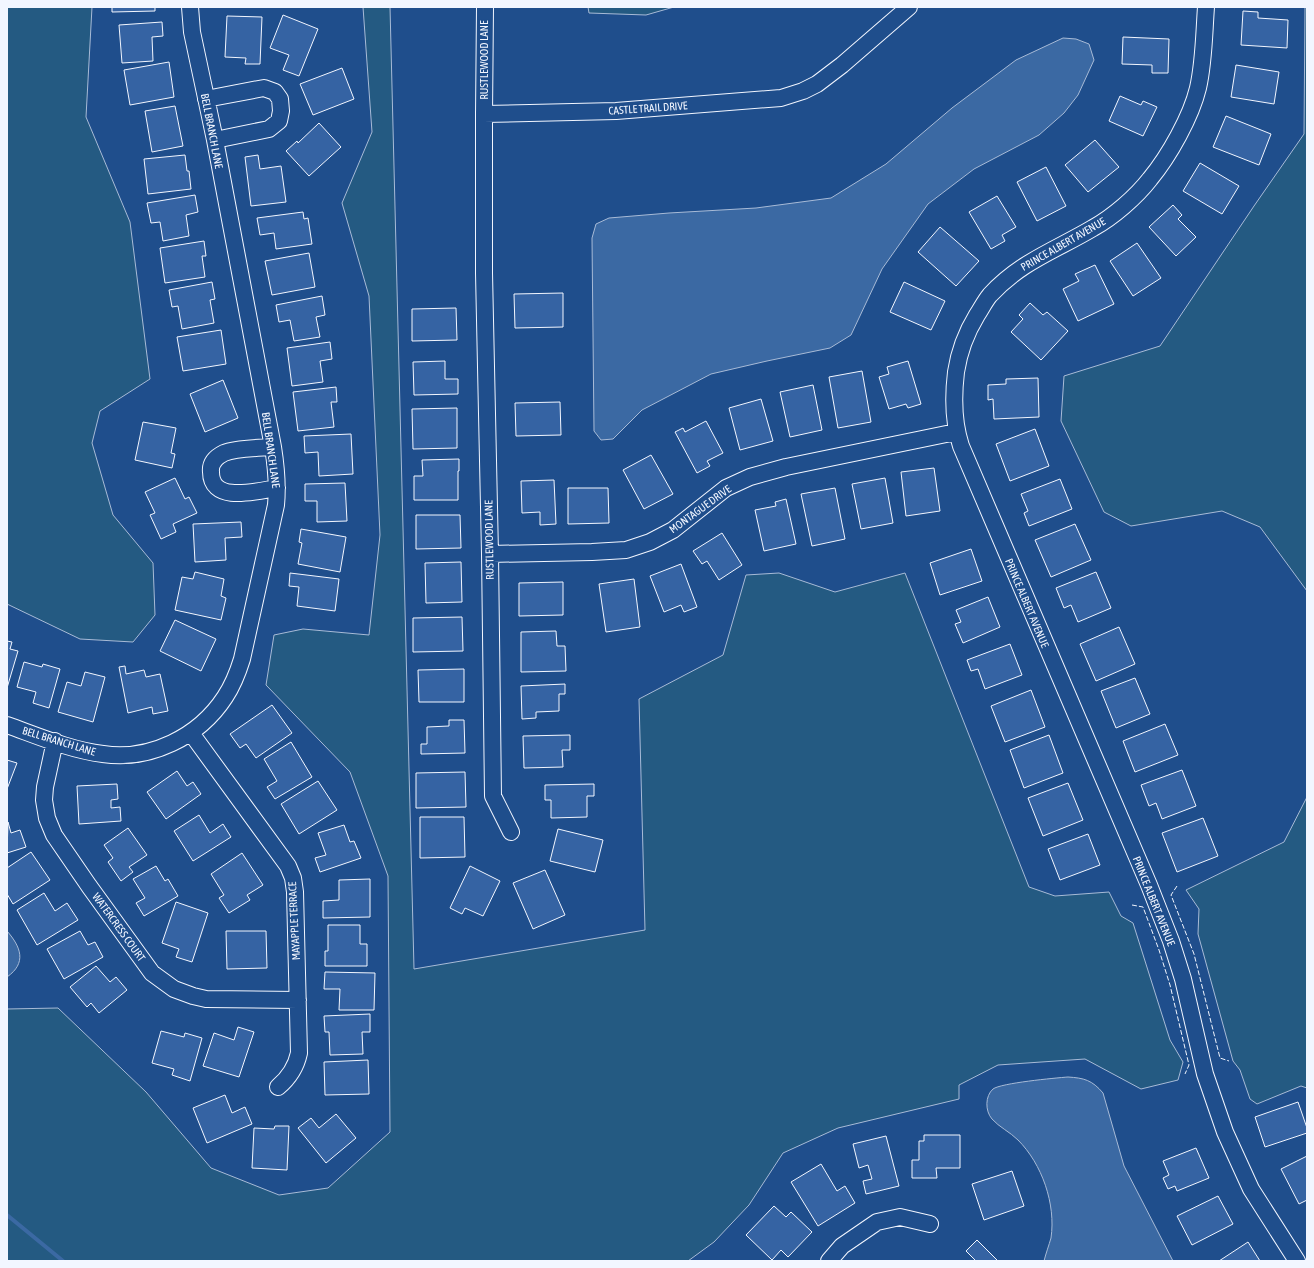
<svg xmlns="http://www.w3.org/2000/svg" width="1314" height="1268" viewBox="0 0 1314 1268" font-family="'Asap Condensed',sans-serif">
  <style>
    .green { fill: #245a82; stroke: #a8bbd7 }
    .water { fill: #3b69a3; stroke: #a8bbd7 }
    .lines { fill: none; stroke-linecap: round; stroke-linejoin: round }
    .stream { stroke: #3b69a3; stroke-width: 4 }
    .building { fill: #3563a3; stroke: #f2f6ff }
    .minor-casing { stroke: #f2f6ff; stroke-width: 18 }
    .minor { stroke: #1f4e8c; stroke-width: 16 }
    .fence { stroke: #f2f6ff; stroke-width: 1; stroke-dasharray: 5 2; stroke-linecap: butt }
    .labels { text-anchor: middle; stroke-width: 3; stroke-linejoin: round; paint-order: stroke }
    .street-label { font-size: 11px; fill: #f2f6ff; stroke: #1f4e8c }
  </style>
  <rect width="100%" height="100%" fill="#1f4e8c"/>
  <path class="green" d="M7 7H92L86 117 130 222 150 379 100 411 92 443 113 515 153 563 155 615 133 642 80 639 7 604Z
    M363 7H390L414 969 645 930 639 699 723 655 746 575 779 573 835 592 905 573 1029 887 1055 896 1109 892 1121 916 1133 923 1170 1040 1183 1062 1178 1080 1141 1089 1085 1059 998 1065 959 1085V1099L838 1128 783 1153 749 1205 714 1242 688 1261H7V1009L58 1008 146 1092 211 1168 279 1195 328 1188 390 1132 388 876 350 772 266 685 274 635 303 629 369 635 380 535 369 296 342 203 372 132Z
    M588 7H674L646 15 589 13Z
    M1305 7H1307V591L1260 527 1222 511 1131 526 1104 512 1061 421 1064 376 1160 346 1254 206 1304 134Z
    M1307 797V1088L1301 1086 1257 1104 1250 1099 1240 1070 1233 1061 1198 934 1199 909 1186 890 1284 842Z"/>
  <path class="water" d="M1063 38 1076 39 1089 44 1094 60 1078 95 1064 113 1039 135 974 169 928 204 882 269 851 335 830 348 767 361 711 374 642 410 613 439 601 440 594 431 592 238 596 224 609 218 669 213 756 208 831 198 886 164 952 108 1016 60Z
    M7 931C21 947 27 963 7 977Z
    M1068 1077C1084 1078 1092 1080 1103 1093L1124 1166 1173 1261H1044C1046 1253 1049 1245 1051 1238 1056 1204 1042 1164 1018 1140 1010 1132 999 1127 992 1119 985 1111 985 1096 993 1089 1001 1083 1055 1078 1068 1077Z"/>
  <g class="lines">
    <path class="stream" d="M7 1215 63 1261"/>
  </g>
  <path class="building" d="M112 7H155V11L112 12Z
    M1243 11 1258 12V18L1288 20 1287 48 1241 45Z
    M283 15 318 29 299 76 283 70 289 55 270 48Z
    M227 16 262 17 260 64H245L246 58 225 57Z
    M162 22 163 36 152 37 153 61 122 63 119 25Z
    M1123 37 1169 39 1168 73H1152V65L1122 64Z
    M169 62 174 97 130 105 124 70Z
    M1236 65 1279 72 1274 104 1231 97Z
    M342 68 354 99 313 115 300 84Z
    M1120 96 1141 105 1143 101 1157 107 1143 136 1109 121Z
    M175 106 183 146 152 152 145 111Z
    M1226 116 1271 134 1259 165 1213 147Z
    M319 123 341 147 309 176 286 151 297 141 298 143Z
    M1095 140 1119 167 1088 192 1065 165Z
    M185 155 187 171H189L191 189 148 194 144 159Z
    M258 155 260 169 281 166 286 202 251 206 245 157Z
    M1200 163 1239 186 1222 214 1183 191Z
    M1046 167 1066 206 1037 221 1017 182Z
    M195 195 198 212 186 215 189 236 163 241 160 222 151 223 147 203Z
    M997 196 1016 227 1002 235 1005 241 991 249 969 212Z
    M1173 205 1182 215 1178 219 1196 237 1176 256 1149 227Z
    M303 212 304 219 308 218 312 244 276 249 274 233 260 235 257 218Z
    M940 227 979 261 956 286 918 252Z
    M204 241 206 256H202L205 277 165 283 160 248Z
    M1137 243 1161 278 1133 296 1110 261Z
    M309 253 315 287 272 295 265 261Z
    M1095 265 1114 304 1078 321 1063 289 1079 281 1075 274Z
    M212 282 215 299 210 300 214 323 182 329 178 306 172 307 169 290Z
    M904 282 945 301 931 330 890 312Z
    M563 293V327L515 328 514 294Z
    M322 296 325 315 316 317 320 337 294 341 290 320 279 322 276 305Z
    M1030 303 1043 315 1047 312 1068 331 1041 360 1011 332 1023 319 1019 315Z
    M456 308 457 340 412 341V309Z
    M221 330 226 364 183 371 177 337Z
    M330 342 332 359 320 361 323 382 292 386 287 348Z
    M445 361V379H458V394L414 395 413 362Z
    M908 361 921 404 908 408 906 404 889 409 879 377 889 374 887 367Z
    M862 371 871 422 838 428 829 377Z
    M1038 378 1039 417 994 419 993 399 988 400V385L1006 384V379Z
    M223 380 238 418 205 432 190 394Z
    M813 385 822 430 790 437 780 392Z
    M336 387 337 402H331L334 427 298 431 293 392Z
    M761 399 773 441 740 450 729 408Z
    M560 402 561 435 516 436 515 403Z
    M457 408V448L413 449 412 409Z
    M706 421 723 453 707 461 710 466 697 473 675 432 683 428 685 432Z
    M143 422 176 428 171 453 175 454 172 468 135 460Z
    M1035 429 1049 466 1010 481 996 444Z
    M351 434 353 474 319 476 318 452 305 453 304 436Z
    M651 455 673 494 644 509 623 470Z
    M459 459V471H458V500H414V476H423L422 460Z
    M934 468 940 511 906 516 901 472Z
    M175 478 185 499 189 497 197 513 173 524 176 532 161 539 150 515 155 513 145 492Z
    M885 478 893 523 861 529 852 484Z
    M1060 479 1072 509 1029 526 1024 513 1028 511 1021 494Z
    M554 480 556 524 540 525V512L522 513 521 481Z
    M345 483 347 521 317 522V501H305V484Z
    M568 488H608L609 523 568 524Z
    M835 488 845 539 812 546 801 494Z
    M786 499 796 544 764 551 755 510 776 506 775 502Z
    M416 515H460L461 548 416 549Z
    M241 522 242 537 225 538 226 560 195 562 193 524Z
    M1075 524 1091 560 1051 577 1035 540Z
    M301 529 346 537 340 572 298 564 302 543 299 542Z
    M722 533 742 565 719 580 707 561 702 564 693 551Z
    M971 549 982 581 940 595 930 563Z
    M461 562 462 602 426 603 425 563Z
    M681 564 697 607 684 612 681 605 664 612 650 576Z
    M195 572 224 579 221 596 226 598 221 620 175 610 182 577 193 579Z
    M1096 572 1111 608 1078 622 1071 605 1064 608 1056 588Z
    M290 573 339 579 335 611 297 606 299 587 289 586Z
    M634 579 640 627 606 632 599 584Z
    M563 582V615L519 616V583Z
    M988 597 1000 627 963 643 955 624 961 622 956 610Z
    M462 617 463 651 413 652V618Z
    M175 620 216 639 201 671 160 651Z
    M1119 627 1135 664 1096 681 1080 644Z
    M556 631 557 646H565L566 671 521 672V632Z
    M7 641 12 642 10 649 18 651 7 688Z
    M1010 644 1022 675 985 689 978 669 971 671 967 660Z
    M24 662 42 667 43 664 60 669 49 708 33 703 36 692 17 687Z
    M125 666 126 674 144 670 146 677 160 674 168 711 153 714 152 707 128 713 119 667Z
    M464 669V702H419L418 670Z
    M85 672 105 677 93 722 58 712 67 682 81 686Z
    M1135 678 1150 714 1116 728 1101 691Z
    M565 684V694H559V711L536 712V718L522 719 521 686Z
    M1031 690 1045 727 1005 742 991 706Z
    M272 705 292 733 256 758 246 744 240 748 230 734Z
    M449 720H464L465 753 421 754V744H427V727L449 726Z
    M1165 724 1178 755 1135 772 1123 741Z
    M570 735V750H562L563 767 524 768 523 736Z
    M1049 735 1063 773 1024 788 1010 750Z
    M291 742 312 777 275 799 267 787 277 781 264 759Z
    M7 760 17 763 7 789Z
    M1182 770 1196 806 1162 819 1156 803 1149 806 1141 785Z
    M177 771 187 786 193 782 201 794 166 819 147 792Z
    M465 772 466 807 416 808V773Z
    M318 781 337 810 299 834 281 804Z
    M1068 783 1083 820 1043 836 1028 798Z
    M117 784 118 799 111 800V808L120 807 121 821 79 824 77 786Z
    M594 784V796H587V817L551 818V800H545V785Z
    M199 815 210 833 223 824 231 837 193 861 174 831Z
    M420 817H464L465 857 420 858Z
    M1203 818 1218 856 1177 872 1162 833Z
    M8 822 11 833 20 830 26 847 7 853Z
    M344 825 350 842 354 841 361 858 320 872 315 858 326 855 318 833Z
    M128 828 147 855 129 867 133 872 121 881 108 862 113 858 104 845Z
    M558 829 603 840 595 872 550 861Z
    M1088 834 1100 865 1060 880 1048 849Z
    M31 852 50 880 13 904 7 894V868Z
    M242 853 263 885 247 895 250 900 229 913 219 898 224 895 211 874Z
    M156 866 165 881 168 879 178 896 144 916 136 903 145 898 133 879Z
    M470 866 500 881 483 916 465 908 462 914 450 908Z
    M545 870 565 915 533 929 513 883Z
    M370 879V917L323 918V901L339 900V880Z
    M44 893 55 911 67 903 78 920 37 945 17 910Z
    M176 902 208 913 192 962 176 957 179 949 162 943Z
    M328 925H360V944H367V966H325V951H328Z
    M80 931 88 945 95 942 103 957 64 979 47 949Z
    M226 931H266L267 968 227 969Z
    M96 966 110 982 116 977 127 990 99 1013 91 1003 87 1007 70 987Z
    M325 972 375 973 374 1010H339L340 989H324Z
    M370 1014V1032H362L363 1054 330 1055 329 1032H325L324 1016Z
    M238 1027 254 1032 239 1077 203 1066 214 1033 234 1040Z
    M161 1031 184 1037 185 1033 202 1038 190 1081 172 1075 174 1069 152 1063Z
    M368 1060 369 1094 325 1095 324 1062Z
    M225 1095 232 1113 245 1107 252 1124 207 1143 193 1108Z
    M1298 1102 1307 1128V1133L1265 1147 1255 1117Z
    M336 1114 356 1138 326 1163 298 1128 311 1118 319 1128Z
    M275 1126H289L287 1170 252 1168 254 1128 274 1129Z
    M924 1135H960V1168H936L937 1178H912V1160H919V1141H924Z
    M886 1136 899 1186 866 1194 863 1181 872 1179 868 1165 859 1168 853 1144Z
    M1196 1148 1209 1178 1177 1191 1175 1186 1168 1189 1163 1178 1169 1175 1163 1161Z
    M1307 1156V1200L1299 1204 1281 1169Z
    M821 1164 837 1191 845 1186 855 1203 818 1226 791 1182Z
    M1012 1171 1024 1206 984 1220 972 1184Z
    M1218 1196 1233 1224 1192 1245 1177 1216Z
    M774 1206 786 1217 791 1212 812 1232 788 1257 781 1250 772 1260 746 1235Z
    M977 1240 998 1261H976L966 1251Z
    M1248 1242 1260 1261H1219Z"/>
  <g class="lines">
    <defs>
      <path id="minor" d="M1206 7C1204 34 1204 62 1198 88 1191 117 1169 156 1150 179 1136 197 1113 217 1093 228 1056 250 1020 262 990 295 985 301 981 309 977 315 966 333 959 352 956 372 953 397 953 422 961 446L1149 885 1171 941 1183 979 1205 1074 1225 1132 1251 1189 1297 1261
        M206 99 264 88 275 92 280 99 281 111 279 121 269 129 215 140
        M484 114 485 7
        M273 447C260 448 236 448 224 453 216 457 210 463 211 472 211 504 257 491 277 488
        M490 554 592 552 626 550 650 542 673 530 726 488 750 477 786 467 956 432
        M7 725C38 736 70 750 103 754 150 761 199 737 225 697 233 685 238 672 242 659L276 505C278 485 276 466 273 447L215 140 192 32 190 7
        M191 733 288 866 293 878 295 892 299 1053C296 1067 290 1077 278 1087
        M55 741 45 787 44 800 47 818 54 835 89 886 152 973 174 989 193 996 206 999 298 1000
        M511 832 493 796 490 554 484 273V114L616 111 781 98 803 91 817 84 842 65 909 7
        M829 1261 842 1246 877 1222 900 1217 930 1224"/>
    </defs>
    <use href="#minor" class="minor-casing"/>
    <use href="#minor" class="minor"/>
    <path class="fence" d="M1177 886 1171 895 1194 954 1220 1058 1229 1061
      M1132 905 1143 907 1159 950 1170 985 1189 1065 1185 1074"/>
  </g>
  <g class="labels">
    <g class="street-label">
      <text transform="translate(484 60) rotate(-90)" y="4">RUSTLEWOOD LANE</text>
      <text transform="translate(648 108) rotate(-4)" y="4">CASTLE TRAIL DRIVE</text>
      <text transform="translate(212 131) rotate(79)" y="4">BELL BRANCH LANE</text>
      <text transform="translate(1063 244) rotate(-30)" y="4">PRINCE ALBERT AVENUE</text>
      <text transform="translate(271 450) rotate(82)" y="4">BELL BRANCH LANE</text>
      <text transform="translate(700 509) rotate(-36)" y="4">MONTAGUE DRIVE</text>
      <text transform="translate(489 540) rotate(-91)" y="4">RUSTLEWOOD LANE</text>
      <text transform="translate(1027 603) rotate(67)" y="4">PRINCE ALBERT AVENUE</text>
      <text transform="translate(59 741) rotate(17)" y="4">BELL BRANCH LANE</text>
      <text transform="translate(1154 901) rotate(68)" y="4">PRINCE ALBERT AVENUE</text>
      <text transform="translate(294 921) rotate(-93)" y="4">MAYAPPLE TERRACE</text>
      <text transform="translate(119 927) rotate(54)" y="4">WATERCRESS COURT</text>
    </g>
  </g>
  <rect width="1314" height="1268" fill="none" stroke="#f2f6ff" stroke-width="16"/>
</svg>
